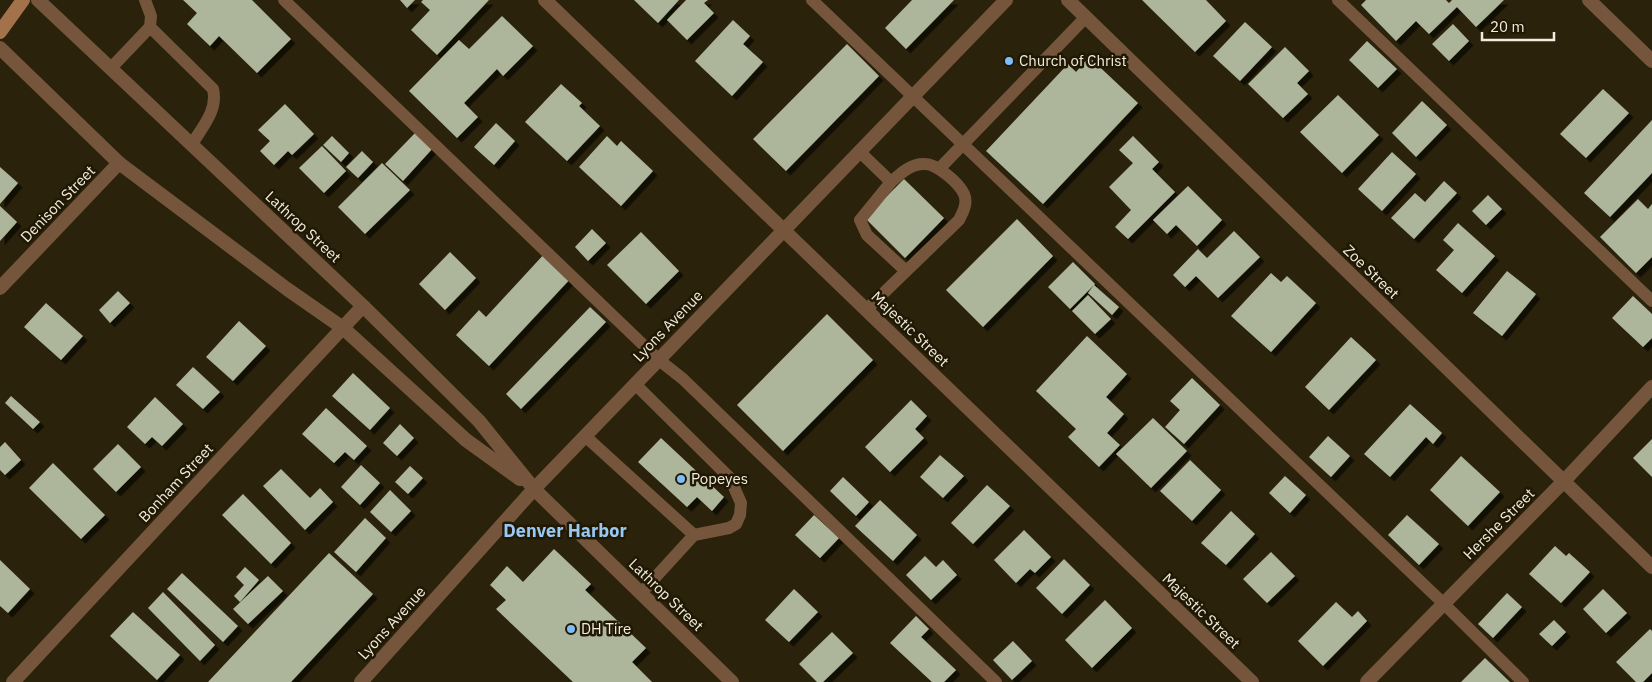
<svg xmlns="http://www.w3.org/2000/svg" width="1652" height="682" viewBox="0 0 1652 682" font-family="'IBM Plex Sans',sans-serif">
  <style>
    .building { fill: #adb59a; filter: url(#shadow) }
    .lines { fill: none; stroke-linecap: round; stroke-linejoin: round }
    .service { stroke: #75563d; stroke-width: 12 }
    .minor { stroke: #75563d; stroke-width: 14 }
    .tertiary { stroke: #75563d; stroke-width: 14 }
    .secondary { stroke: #a4724a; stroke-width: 14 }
    .poi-dot { fill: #7cbef9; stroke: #201803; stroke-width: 2 }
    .labels { text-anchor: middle; stroke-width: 5; stroke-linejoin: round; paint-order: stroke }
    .poi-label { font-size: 15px; fill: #f1ecde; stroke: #201803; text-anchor: start }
    .street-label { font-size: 15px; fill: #f1ecde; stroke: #201803 }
    .quarter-label { font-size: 18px; font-weight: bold; fill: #98c8f4; stroke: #201803 }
  </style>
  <defs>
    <filter id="shadow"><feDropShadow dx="4.5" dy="4.5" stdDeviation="0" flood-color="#0009"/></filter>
  </defs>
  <rect width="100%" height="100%" fill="#2a220b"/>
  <path class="building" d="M183 0H252L291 39 257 73 219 36 210 46 187 24 197 13Z
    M400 0H415L407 8Z
    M423 0H489L437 55 411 30 430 10 421 2Z
    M634 0H679L658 23Z
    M686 0H708L704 3 714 13 687 40 667 20Z
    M912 0H954L906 49 885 28Z
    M1142 0H1206L1226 21 1195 52Z
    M1366 0H1446L1449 3 1452 0H1504L1476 27 1457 7 1429 34 1416 21 1396 41 1361 5Z
    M502 16 533 46 503 76 497 69 464 103 478 117 457 138 409 91 459 40 469 49Z
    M733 20 750 36 743 44 763 62 732 96 695 61Z
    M1245 22 1272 47 1240 81 1213 56Z
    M1453 24 1469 41 1449 61 1432 44Z
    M1367 41 1397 69 1378 88 1349 60Z
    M847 44 879 76 786 171 753 139Z
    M1285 47 1309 71 1297 83 1308 94 1283 118 1248 84Z
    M1089 57 1138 103 1043 204 986 151 1068 64 1076 72Z
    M561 84 582 103 579 106 600 126 567 161 525 122Z
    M1603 89 1629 113 1586 158 1560 134Z
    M1338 95 1379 135 1342 173 1300 132Z
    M1422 101 1447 125 1416 157 1392 133Z
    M285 104 314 134 292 155 288 151 274 165 260 151 270 141 258 130Z
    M1652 120V173L1610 217 1584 193Z
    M496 123 515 141 494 165 474 147Z
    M416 132 433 148 403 181 385 164Z
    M332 136 349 153 341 162 323 145Z
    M607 136 617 146 621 141 653 171 621 206 579 167Z
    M1133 136 1159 162 1152 169 1175 192 1128 239 1115 227 1131 210 1109 187 1133 163 1119 150Z
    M322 146 346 171 324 193 299 168Z
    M362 151 373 162 358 178 346 167Z
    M1392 152 1416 174 1382 211 1358 189Z
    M382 163 410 190 365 234 338 207Z
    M0 167 18 183 0 204Z
    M904 179 944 218 905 258 865 218Z
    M1444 181 1457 193 1414 239 1391 218 1415 193 1425 202Z
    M1188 186 1222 220 1197 246 1176 225 1167 234 1153 220Z
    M1488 195 1502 209 1486 225 1472 211Z
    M1638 199 1648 209 1652 204V257L1636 273 1600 237Z
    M0 206 17 222 0 241Z
    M1017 219 1053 256 983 327 946 290Z
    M1458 223 1495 256 1462 293 1436 270 1454 250 1443 240Z
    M592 229 606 243 588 261 575 247Z
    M1234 231 1260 257 1218 298 1196 276 1185 287 1173 275 1198 249 1207 258Z
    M641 232 679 271 646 304 607 265Z
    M450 252 476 278 445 310 419 284Z
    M546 252 572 277 489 366 456 335 479 310 486 317Z
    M1073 262 1095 284 1070 309 1048 287Z
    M1507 271 1536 294 1502 336 1473 313Z
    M1271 273 1281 282 1287 276 1316 303 1271 352 1231 316Z
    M1094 285 1119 307 1112 315 1088 293Z
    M118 291 130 303 110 323 99 310Z
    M1088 295 1111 319 1095 334 1072 311Z
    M1633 296 1652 314V338L1643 347 1612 318Z
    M46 303 83 336 61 360 24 327Z
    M590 307 606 322 521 409 506 394Z
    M827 314 873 360 783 451 737 405Z
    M239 321 266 346 233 381 206 357Z
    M1087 336 1127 374 1106 397 1124 414 1107 433 1120 445 1099 467 1068 437 1076 429 1036 391Z
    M1351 337 1376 360 1329 410 1305 387Z
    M193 367 220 392 203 409 176 385Z
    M353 373 390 408 370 430 332 396Z
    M1192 378 1220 405 1184 444 1165 427 1180 410 1170 401Z
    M11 396 40 422 33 429 5 403Z
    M155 397 183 424 162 446 152 437 145 444 127 427Z
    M911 400 927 416 915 429 924 438 890 472 865 447Z
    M1410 404 1442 433 1433 444 1426 437 1390 477 1364 454Z
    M326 408 367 446 354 460 345 452 334 463 302 434Z
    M1153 418 1187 451 1151 488 1116 454Z
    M400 424 414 438 397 456 383 443Z
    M1328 436 1350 456 1331 477 1309 457Z
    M661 438 724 497 712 511 697 497 687 507 638 462Z
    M1652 439V477L1633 458Z
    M5 442 21 460 5 475 0 470V447Z
    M118 444 141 467 116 492 93 469Z
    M940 455 964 476 943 498 920 477Z
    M1461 456 1500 492 1468 526 1430 490Z
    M1190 460 1221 490 1192 521 1160 491Z
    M53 463 105 515 81 539 29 488Z
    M361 465 380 483 360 505 341 487Z
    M410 466 423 478 408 494 395 482Z
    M281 469 310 498 320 488 333 502 305 530 263 486Z
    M1285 476 1306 495 1290 513 1269 493Z
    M843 477 869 502 856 516 830 491Z
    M987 485 1010 506 973 544 951 523Z
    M390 490 411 511 391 532 370 512Z
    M243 494 291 543 271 564 222 515Z
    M880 500 917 535 893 561 855 526Z
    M1231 511 1255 534 1226 565 1201 543Z
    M814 515 839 538 820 558 795 535Z
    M1407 515 1439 544 1419 565 1388 535Z
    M365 518 386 538 356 572 334 552Z
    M1024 530 1051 557 1035 573 1030 569 1016 583 994 560Z
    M1555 546 1566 556 1569 553 1590 572 1561 603 1529 574Z
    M554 549 591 584 585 590 646 648 632 662 652 682H573L496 609 506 600 490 585 507 566 523 582Z
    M1271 552 1295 576 1267 603 1243 579Z
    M329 553 373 594 291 682H208Z
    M925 556 936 567 943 560 957 575 931 600 906 575Z
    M1064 559 1090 585 1062 614 1036 588Z
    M0 560 30 589 8 613 0 606Z
    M245 567 259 580 240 602 234 596 244 585 236 577Z
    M182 573 238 626 223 642 167 589Z
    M268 576 283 591 248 624 233 609Z
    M794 589 818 612 789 642 765 620Z
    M1603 589 1627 613 1606 633 1583 609Z
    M163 592 215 645 200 661 148 608Z
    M1507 593 1522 607 1493 638 1478 624Z
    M1105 600 1132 628 1092 668 1065 640Z
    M1336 602 1352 617 1358 611 1367 621 1323 666 1298 641Z
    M133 612 180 655 157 680 110 636Z
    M916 616 929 629 921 637 956 670 944 682H932L890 643Z
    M1554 620 1566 632 1552 646 1539 634Z
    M1650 629 1652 631V673L1643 682H1636L1616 662Z
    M832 632 853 653 823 682H817L799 664Z
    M1013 641 1032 661 1012 680 993 660Z
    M1485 658 1510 682H1461Z"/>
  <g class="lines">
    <path class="service" d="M145 0 151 16 150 27 213 89C218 110 203 126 192 144
      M284 0 659 360 683 379 996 682
      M812 0 1443 603 1523 682
      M1338 0 1652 301
      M111 68 150 27
      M859 151 891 182C900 174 911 163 925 164 937 164 959 183 964 194 968 203 963 212 959 220L866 310
      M940 168 1086 17
      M891 182 860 220 867 235 906 271
      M635 384 730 478 741 503 740 515 736 524 729 528 694 535 641 593
      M585 436 694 535"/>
    <path class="minor" d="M545 0 1252 682
      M1068 0 1652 567
      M1589 0 1652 61
      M0 288 119 163
      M13 682 363 306
      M1367 682 1564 481 1652 387"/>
    <path class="tertiary" d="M38 0 363 306 479 421 534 489 732 682
      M0 48 119 163 287 289 343 328 466 440 520 479
      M361 682 534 489 1006 0"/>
    <path class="secondary" d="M0 32 23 0"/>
  </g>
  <g class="poi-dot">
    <circle cx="1009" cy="61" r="5"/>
    <circle cx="681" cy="479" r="5"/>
    <circle cx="571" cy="629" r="5"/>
  </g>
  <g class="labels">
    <g class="poi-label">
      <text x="1019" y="66">Church of Christ</text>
      <text x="691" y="484">Popeyes</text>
      <text x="581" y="634">DH Tire</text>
    </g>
    <g class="street-label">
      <text transform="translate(58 204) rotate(-46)" y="5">Denison Street</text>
      <text transform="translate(303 227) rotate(43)" y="5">Lathrop Street</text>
      <text transform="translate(1371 272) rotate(44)" y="5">Zoe Street</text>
      <text transform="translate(668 326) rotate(-46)" y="5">Lyons Avenue</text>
      <text transform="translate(910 329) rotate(44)" y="5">Majestic Street</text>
      <text transform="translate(176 483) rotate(-47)" y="5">Bonham Street</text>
      <text transform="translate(1499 524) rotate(-45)" y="5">Hershe Street</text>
      <text transform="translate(666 595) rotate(44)" y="5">Lathrop Street</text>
      <text transform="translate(1201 611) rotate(44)" y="5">Majestic Street</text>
      <text transform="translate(392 623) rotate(-48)" y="5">Lyons Avenue</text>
    </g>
    <g class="quarter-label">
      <text x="565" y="537">Denver Harbor</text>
    </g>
  </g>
  <path d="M1482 32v8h72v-8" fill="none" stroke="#f1ecde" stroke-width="2.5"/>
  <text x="1490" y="32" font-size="15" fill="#f1ecde" stroke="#201803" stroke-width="4" paint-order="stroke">20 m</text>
</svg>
